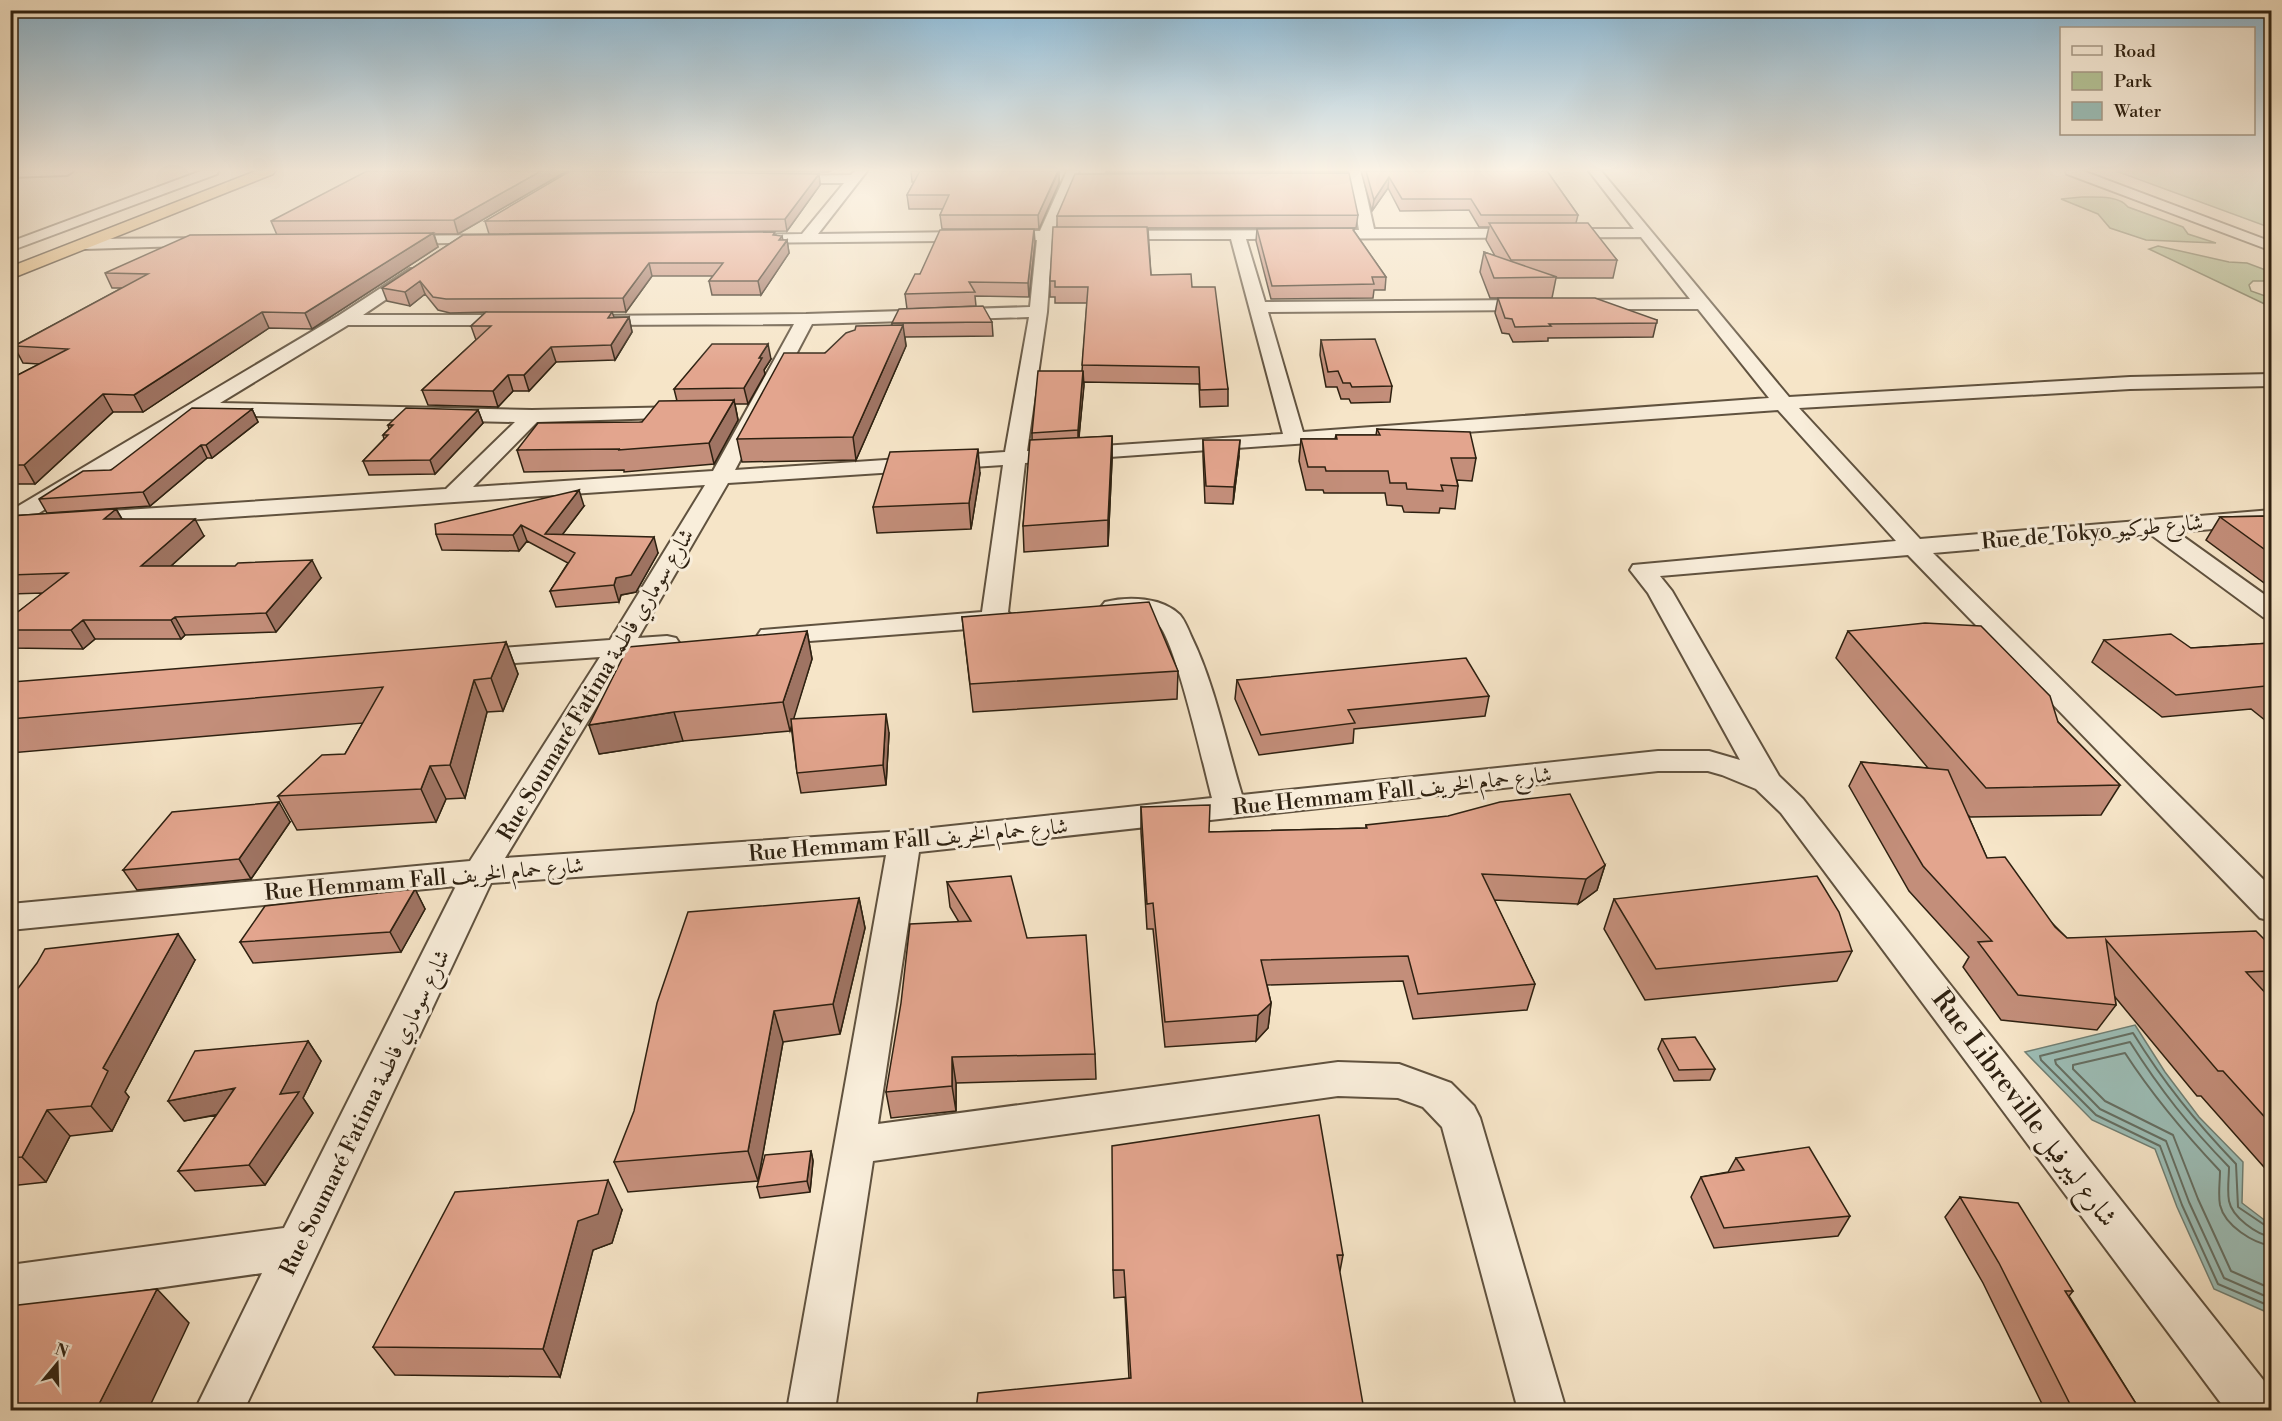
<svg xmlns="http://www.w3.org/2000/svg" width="2282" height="1421" viewBox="0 0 2282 1421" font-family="'Libre Bodoni',Amiri,serif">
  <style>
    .green { fill: #b6c69a; stroke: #727456; stroke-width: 1.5 }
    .water { fill: #9dbfb8; stroke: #718075; stroke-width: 1.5 }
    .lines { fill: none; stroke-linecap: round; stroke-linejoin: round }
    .shore { stroke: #667064; stroke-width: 2 }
    .street-casing { stroke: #60523f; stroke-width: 4 }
    .highway-casing { stroke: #2e2111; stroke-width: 3 }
    .street { fill: #f9eedb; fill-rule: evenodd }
    .highway { fill: #ebc284; fill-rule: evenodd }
    .wall { fill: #c38e7a; stroke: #2e2111; stroke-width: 1.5 }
    .shaded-wall { fill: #9f7463; stroke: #2e2111; stroke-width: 1.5 }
    .building { fill: #e3a58e; stroke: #2e2111; stroke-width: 1.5 }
    .labels { text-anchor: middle; stroke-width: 6; stroke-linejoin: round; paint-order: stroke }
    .street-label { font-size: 22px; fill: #2e2111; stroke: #f9eedb }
    .near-street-label { font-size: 27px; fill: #2e2111; stroke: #f9eedb }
  </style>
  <rect width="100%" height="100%" fill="#f6e5c8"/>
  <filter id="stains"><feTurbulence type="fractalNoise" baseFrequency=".00333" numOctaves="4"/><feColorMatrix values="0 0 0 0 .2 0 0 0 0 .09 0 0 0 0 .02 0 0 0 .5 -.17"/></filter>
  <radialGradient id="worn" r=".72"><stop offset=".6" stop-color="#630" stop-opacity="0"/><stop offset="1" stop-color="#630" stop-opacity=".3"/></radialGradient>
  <path class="green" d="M2116 171H2271V228Z
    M2082 197C2096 197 2119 195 2128 207L2183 227 2188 234 2216 243 2146 240 2110 228 2098 214 2061 199Z
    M2158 246 2229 262 2247 263 2271 272V281H2253L2249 285 2251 291 2271 298V307L2149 249Z"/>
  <path class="water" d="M2135 1025 2165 1072 2199 1117 2243 1162 2242 1203 2271 1225V1314L2214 1289 2177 1207 2155 1149 2092 1120 2025 1052Z"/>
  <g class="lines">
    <path class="shore" d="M2272 1230 2238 1207 2236 1164C2195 1121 2164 1083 2133 1033L2040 1056 2041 1060 2096 1115 2160 1146 2182 1205 2218 1284 2272 1307
      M2272 1237C2257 1235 2232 1217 2229 1201 2227 1190 2229 1178 2229 1167 2189 1126 2161 1091 2130 1042L2055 1060 2056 1064 2100 1109 2166 1141 2189 1202 2224 1278 2272 1299
      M2272 1246C2253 1243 2225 1226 2220 1205 2218 1194 2220 1182 2220 1171 2185 1134 2153 1096 2125 1053L2073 1065V1069L2105 1101 2173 1135 2198 1199 2231 1271 2272 1289"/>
    <defs>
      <path id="street" d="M10 171H73L67 175 10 177Z
        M201 171H218L217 174 10 251V242Z
        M855 171H867L818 234 1040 231 1067 171H1079L1054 231 1359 230 1349 171H1361L1374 229H1634L1589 171H1601L1789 397 2130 377 2272 374V386L2130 389 1799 408 1920 539 2272 510V524L2177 532 2272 600V620L2263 617 2150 534 1933 553 2272 888V921L2260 918 1908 555 1660 576 1672 591 1779 776 1803 799 2272 1391V1410H2226L1781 813 1756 789 1722 775 1708 771H1658L919 852 878 1124 1338 1062 1399 1064 1451 1083 1474 1106 1480 1118 1566 1410H1518L1442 1127 1423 1107 1398 1098 1338 1096 873 1161 835 1410H787L886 855 491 883 244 1410H195L262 1273 10 1309V1265L284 1228 456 886 10 930V904L470 861 600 657 474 666 464 664 461 658 464 652 474 650 610 640 705 485 10 532V511L338 316 410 269H422L424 272 422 275 363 315H517L523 316 526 320 523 324 517 325H348L220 403 532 410 686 407 693 409 696 413 693 417 537 422 473 487 713 471 794 324 590 325 584 324 581 320 584 316 806 314 1030 307 1037 240 743 243 736 239 743 235 802 234 844 183H780L775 182 773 179 775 176 851 175ZM1641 237 1690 299 1576 300 1570 301 1568 305 1570 309H1698L1769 398 1303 432 1268 312 1535 310 1543 305 1535 300 1265 302 1246 239ZM1052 239H1231L1283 434 1027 451 1047 312ZM1029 317 1005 452 735 470 812 324ZM1778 410 1896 541 1633 565 1630 570 1648 593 1740 760 1709 751H1658L1242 795C1226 743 1215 685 1191 636 1188 629 1185 621 1180 615 1162 597 1128 596 1105 602L1101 607 1105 612C1123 617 1143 611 1158 624 1175 639 1204 768 1212 798L904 831 505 858 628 655 676 650 680 644 676 638 667 636 638 638 728 483 1003 465 982 612 761 630 757 636 761 642 770 644 994 627 1011 623 1015 618 1008 612 1025 463ZM205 412 213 415 515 422 446 489 34 516Z
        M2066 171H2083L2272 242V251L2067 174Z
        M493 235 500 239 498 242 398 244 391 240 398 236Z
        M211 238 216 239 218 242 216 245 84 249 76 244 84 239Z"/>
      <path id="highway" d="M256 171H275L273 174 10 279V267Z"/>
    </defs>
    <use href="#street" class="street-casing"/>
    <use href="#highway" class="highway-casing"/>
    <use href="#street" class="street"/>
    <use href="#highway" class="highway"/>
  </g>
  <path class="wall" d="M567 171 458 234H434L438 247 312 329 269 328 143 412H113L35 484H10V379L40 364 23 363 14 346 122 288H112L105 273 277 235 271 221Z
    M694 171H831L829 172Z
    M911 171H1059V183L1039 229H942L940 215 943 209H909L907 195 914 182H912Z
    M1106 171H1348L1347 172 1106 173Z
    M1361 171H1547L1578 215 1576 223 1617 260 1613 278H1556L1552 298H1490L1480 272 1484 252 1495 256 1486 240 1489 227H1479L1469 210 1400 211 1388 188 1372 211Z
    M819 174 820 185 787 231 489 234 485 221Z
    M1358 215 1356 228H1148L1151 275 1192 287 1228 389V406L1200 407 1199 384 1084 382 1079 438 1112 436V460L1108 546 1024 552 1023 526 1032 440V433L1082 371 1087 303H1055V297H1050V281L1057 227V216Z
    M1354 228V231L1386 277 1385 290H1374L1373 298 1271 299 1256 241 1257 229Z
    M463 235H776L783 240H787L789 253 761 295H712L709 281 713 276H652L626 312H612L614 317H629L632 332 615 360 556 362 529 391H513L498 407 428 405 422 390 476 340 471 326 486 312 450 313 438 310 425 294 410 306 387 301 382 288Z
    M1035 242 1029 297 975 296 976 306 907 309 905 294 920 274Z
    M1498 298 1657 320 1653 337 1548 338V341L1513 342 1509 334 1502 333 1495 313Z
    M992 322 993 336 905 337 906 346 856 460 742 462 737 439 825 353 892 325V323Z
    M1321 340 1392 386 1390 402 1351 403 1349 399H1341L1337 387H1326L1320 355Z
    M771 359 764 370 765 374 748 404H735L738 420 714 464 624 472V470L524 472 517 450 642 422 677 401 674 389Z
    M252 409 258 422 212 458H207L150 506 47 513 39 499 111 470Z
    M478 410 483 423 435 474 369 475 363 461 384 439 383 435 389 429 388 425Z
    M1377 429 1476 458 1472 481 1457 480 1458 486 1455 509 1440 508 1439 513 1404 512 1402 506 1387 505 1385 493H1324L1323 490H1306L1299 461 1301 439H1335L1336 435H1376Z
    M1203 440 1239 456 1233 504 1205 503 1203 456Z
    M980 473 971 529 877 533 873 507Z
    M584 506 562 535 658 553 636 592 621 595 619 602 556 607 550 591 568 563 527 541 519 551 442 550 436 534Z
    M116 509 122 519 204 536 171 566 321 578 276 632 185 635 181 639H95L83 649 10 648V618L43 593 10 594V516Z
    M2271 516V588L2206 540 2220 517Z
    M962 617 1178 671 1177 699 973 712Z
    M807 631 812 659 793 719 889 733 886 785 801 793 797 773 791 725 790 731 683 741 599 754Z
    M1848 631 2058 722 2120 785 2101 815 1970 817 1968 815 1987 858 2067 938 2271 946V995L2268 996 2271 999V1175L2201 1096H2197L2115 997 2116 1005 2097 1030 2001 1020 1963 967 1969 957 1909 891 1849 786 1861 762 1928 768 1836 658Z
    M2104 640 2191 648 2271 643V725L2251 709 2162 717 2092 662Z
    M506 642 518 674 503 711 487 712 465 798 446 799 436 822 297 830 278 796 345 754 363 723 10 753V719Z
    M1237 680 1489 696 1485 716 1354 729 1353 743 1259 755 1235 699Z
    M1141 807 1209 832 1366 828V825L1605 865 1597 890 1578 904 1494 900 1535 984 1527 1010 1413 1019 1403 981 1267 985 1271 1003 1268 1028 1256 1041 1165 1047 1153 929H1147L1141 832Z
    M290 822 251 879 137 890 123 870Z
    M947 882 1027 938 1095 1054 1096 1079 956 1083V1111L891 1118 886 1092 959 922 950 907Z
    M415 889 425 909 401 952 253 963 240 942Z
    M859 898 865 928 840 1034 783 1042 758 1181 628 1192 614 1162Z
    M1614 899 1852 951 1837 981 1645 1000 1604 929Z
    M195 960 125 1092 129 1097 112 1131 70 1136 46 1182 10 1186V999Z
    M1662 1039 1715 1069 1710 1080 1674 1081 1658 1049Z
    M308 1041 321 1061 303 1098 313 1113 265 1185 195 1191 178 1171 217 1115 184 1121Z
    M811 1151 813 1161 810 1192 760 1198 757 1187Z
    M1736 1158 1850 1216 1838 1236 1714 1248 1691 1197 1701 1177 1728 1172Z
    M1960 1197 2073 1291 2069 1296 2140 1410H2045L1983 1283 1945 1217Z
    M622 1210 612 1243 593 1250 560 1377 395 1375 373 1347Z
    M1343 1255 1340 1271 1129 1379 1125 1297 1114 1298 1113 1270Z"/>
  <path class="shaded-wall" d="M541 171H567L458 234 454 220Z
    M1059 171V183L1039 229 1038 215Z
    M819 174 820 185 787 231 785 219Z
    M1389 177 1388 188 1372 211 1374 200Z
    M1034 229 1035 242 1029 297 1028 283Z
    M433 233 438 247 312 329 305 313Z
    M782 236 784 245 787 240 789 253 761 295 758 281 779 240Z
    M649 263 652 276 626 312 623 298Z
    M420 281 425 294 410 306 405 292Z
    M262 312 269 328 143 412 134 395Z
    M629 317 632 332 615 360 611 345Z
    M903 325 906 346 856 460 853 437Z
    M768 344 771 359 764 370 765 374 748 404 744 388 759 358Z
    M551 347 556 362 529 391 524 375Z
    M1083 371 1084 386 1078 445V430Z
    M508 375 513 391 498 407 493 391Z
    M103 394 113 412 35 484 24 465Z
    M734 400 738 420 714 464 709 443Z
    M252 409 258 422 212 458 206 445Z
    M478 410 483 423 435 474 430 460Z
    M1112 436V460L1108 546V520Z
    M1240 440 1239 456 1233 504 1234 487Z
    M201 445 207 458 150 506 143 492Z
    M978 449 980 473 971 529 969 503Z
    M579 490 584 506 556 543 545 534Z
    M116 509 126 526 104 519Z
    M195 519 204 536 151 584 141 566Z
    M521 525 527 541 519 551 513 535Z
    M654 537 658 553 636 592 621 595 619 602 614 585 616 578Z
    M312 560 321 578 276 632 266 613Z
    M175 617 185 635 181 639 171 620Z
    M83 620 95 639 83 649 71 630Z
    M807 631 812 659 790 731 783 702Z
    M506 642 518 674 503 711 491 678Z
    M474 680 487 712 465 798 450 765Z
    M674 712 683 741 599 754 589 725Z
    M886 714 889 733 886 785 883 765Z
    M430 766 446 799 436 822 421 789Z
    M279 802 290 822 251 879 239 859Z
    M1605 865 1597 890 1578 904 1586 879Z
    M415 889 425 909 401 952 390 932Z
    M859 898 865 928 840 1034 833 1004Z
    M178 934 195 960 125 1092 129 1097 112 1131 91 1106 103 1068Z
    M10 935 17 942 10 950Z
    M1271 1003 1268 1028 1256 1041 1258 1015Z
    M774 1011 783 1042 758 1181 748 1151Z
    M308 1041 321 1061 303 1098 313 1113 265 1185 249 1165 280 1094Z
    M952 1057 956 1083V1111L952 1086Z
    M235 1088 250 1108 184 1121 168 1101Z
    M47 1110 70 1136 46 1182 22 1157Z
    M811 1151 813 1161 810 1192 807 1181Z
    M608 1180 622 1210 612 1243 593 1250 560 1377 543 1349 578 1221Z
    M157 1289 189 1323 148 1410H96Z"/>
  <path class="building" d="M367 171H541L454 220 271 221Z
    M570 171 819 174 785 219 485 221Z
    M920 171H1058L1038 215H940L949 195H907Z
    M1366 171H1547L1578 215H1481L1471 199H1402L1389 177 1374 200Z
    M1349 173 1358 215 1057 216 1075 174Z
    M1489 223H1588L1617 260H1511Z
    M1053 227H1147L1151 275 1191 274 1192 287H1215L1228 389 1200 390 1199 367 1082 365 1088 287H1055V281H1050Z
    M1354 228 1353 230 1386 277H1372L1374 284 1272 286 1257 229Z
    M1034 229 1028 283 969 282 975 292 905 294 915 274H920L940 230Z
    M775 232 773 235 782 236 779 240H787L758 281H709L723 263H649L623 298 446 299 433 297 420 281 405 292 382 288 463 235Z
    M433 233 305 313 262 312 134 395 103 394 24 465H10V379L68 349 14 346 148 274 105 273 190 235Z
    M1484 252 1557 277 1494 278Z
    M1498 298H1595L1657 320V323L1549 324 1551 326 1515 327 1512 319 1505 318Z
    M983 306 992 322 892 323 899 309Z
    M486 312H612L608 318 629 317 611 345 551 347 524 375H508L493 391 422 390 491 326H471Z
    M903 325 853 437 737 439 784 353H825L846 333 855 330 856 326Z
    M1375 339 1392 386 1352 387 1350 383H1343L1338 371 1328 372 1321 340Z
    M712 344H768L759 358H762L744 388 674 389Z
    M1038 371H1083L1078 430 1032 433Z
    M734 400 709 443 618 450 620 449 517 450 538 423 642 422 659 401Z
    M192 408 252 409 206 445H201L143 492 39 499 83 471 111 470Z
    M406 408 478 410 430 460 363 461 388 435H383L393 425H388Z
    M1377 429 1470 432 1476 458H1451L1458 486 1441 485 1443 491 1407 489 1406 483H1390L1388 471H1326L1325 467H1308L1301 439H1337L1336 435H1380Z
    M1112 436 1108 520 1023 526 1030 440Z
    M1203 440H1240L1234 487 1206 486Z
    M978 449 969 503 873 507 890 452Z
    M579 490 545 534 654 537 631 575 616 578 614 585 550 591 575 553 521 525 513 535 436 534 435 524Z
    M116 509 104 519H195L141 566H235L238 563 312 560 266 613 175 617 171 620H83L71 630H10V618L68 573 10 575V516Z
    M2271 516V554L2220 517Z
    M1149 602 1178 671 970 684 962 617Z
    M1925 623 1981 626 2050 696 2058 722 2120 785 1986 788 1848 631Z
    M807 631 783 702 674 712 589 725 628 647Z
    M2171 634 2191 648 2271 643V691L2266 686 2176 695 2104 640Z
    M506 642 491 678 474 680 450 765 430 766 421 789 278 796 322 755 345 754 383 687 10 719V683L12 682Z
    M1466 658 1489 696 1348 710 1355 723 1261 735 1237 680Z
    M886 714 883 765 797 773 791 719Z
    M1861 762 1948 770 1987 858 2005 857 2055 927 2067 938 2256 931 2271 946V971L2246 972 2271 999V1124L2223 1071H2218L2106 940 2116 1005 2018 995 1978 942 1992 941 1923 866Z
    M1570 794 1605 865 1586 879 1482 874 1535 984 1418 994 1408 956 1261 960 1271 1003 1258 1015 1165 1022 1153 903 1147 904 1141 807 1210 805 1209 832 1367 828 1366 825 1448 816 1500 802Z
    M279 802 239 859 123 870 172 812Z
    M1011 876 1027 938 1086 935 1095 1054 952 1057V1086L886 1092 901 1003 910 924 971 921 947 882Z
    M1817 876 1839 912 1852 951 1656 969 1614 899Z
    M415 889 390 932 240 942 265 906Z
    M859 898 833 1004 774 1011 748 1151 614 1162 634 1111 657 1003 688 912Z
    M178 934 103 1068 108 1071 91 1106 47 1110 22 1157 10 1158V999L37 963 45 949Z
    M1695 1037 1715 1069 1679 1070 1662 1039Z
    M308 1041 280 1094 299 1092 249 1165 178 1171 235 1088 168 1101 195 1051Z
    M1319 1115 1343 1255H1337L1364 1410H976L978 1393 1131 1378 1124 1270H1113L1112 1146Z
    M1809 1147 1850 1216 1724 1228 1701 1177 1744 1170 1736 1158Z
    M811 1151 807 1181 757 1187 765 1155Z
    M608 1180 598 1214 578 1221 543 1349 373 1347 455 1192Z
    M1960 1197 2018 1203 2073 1291H2065L2140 1410H2073L1999 1263Z
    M157 1289 96 1410H10V1306Z"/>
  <linearGradient id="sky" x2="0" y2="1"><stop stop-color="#8ab8d5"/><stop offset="0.46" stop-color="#fbf3e6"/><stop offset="1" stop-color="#fbf3e6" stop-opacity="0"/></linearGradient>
  <rect width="2282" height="369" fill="url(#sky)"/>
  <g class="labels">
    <g class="street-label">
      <text transform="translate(2092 531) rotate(-5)" y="8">Rue de Tokyo شارع طوكيو</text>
      <text transform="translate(595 684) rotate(-59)" y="8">Rue Soumaré Fatima شارع سوماري فاطمة</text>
      <text transform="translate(1392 790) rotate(-6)" y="8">Rue Hemmam Fall شارع حمام الخريف</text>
      <text transform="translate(908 839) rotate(-5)" y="8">Rue Hemmam Fall شارع حمام الخريف</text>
      <text transform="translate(424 878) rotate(-5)" y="8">Rue Hemmam Fall شارع حمام الخريف</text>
      <text transform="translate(364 1112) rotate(-64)" y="8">Rue Soumaré Fatima شارع سوماري فاطمة</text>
    </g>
    <g class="near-street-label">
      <text transform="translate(2025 1108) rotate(53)" y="9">Rue Libreville شارع ليبرفيل</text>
    </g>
  </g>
  <rect width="2282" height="1421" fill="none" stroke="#f6e5c8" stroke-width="36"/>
  <rect x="12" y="12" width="2258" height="1397" fill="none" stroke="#2e2111" stroke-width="3"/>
  <rect x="18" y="18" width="2246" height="1385" fill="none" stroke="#2e2111" stroke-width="1.5"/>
  <rect x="2060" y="27" width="195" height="108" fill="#f9eedb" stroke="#a89c8a" stroke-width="1.5"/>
  <rect x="2072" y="46" width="30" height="9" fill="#f9eedb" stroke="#a89c8a" stroke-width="1.5"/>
  <text x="2114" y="57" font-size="18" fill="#2e2111">Road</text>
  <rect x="2072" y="72" width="30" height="18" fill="#b6c69a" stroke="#a89c8a" stroke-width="1.5"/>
  <text x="2114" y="87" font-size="18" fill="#2e2111">Park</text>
  <rect x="2072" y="102" width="30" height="18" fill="#9dbfb8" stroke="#a89c8a" stroke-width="1.5"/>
  <text x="2114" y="117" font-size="18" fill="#2e2111">Water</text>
  <g transform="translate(57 1364) rotate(19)" stroke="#f9eedb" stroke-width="4.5" paint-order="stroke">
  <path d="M0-4.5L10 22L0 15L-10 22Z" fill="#2e2111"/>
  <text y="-9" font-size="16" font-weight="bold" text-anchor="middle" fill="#2e2111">N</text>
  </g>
  <rect width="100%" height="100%" filter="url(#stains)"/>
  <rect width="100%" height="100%" fill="url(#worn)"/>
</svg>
